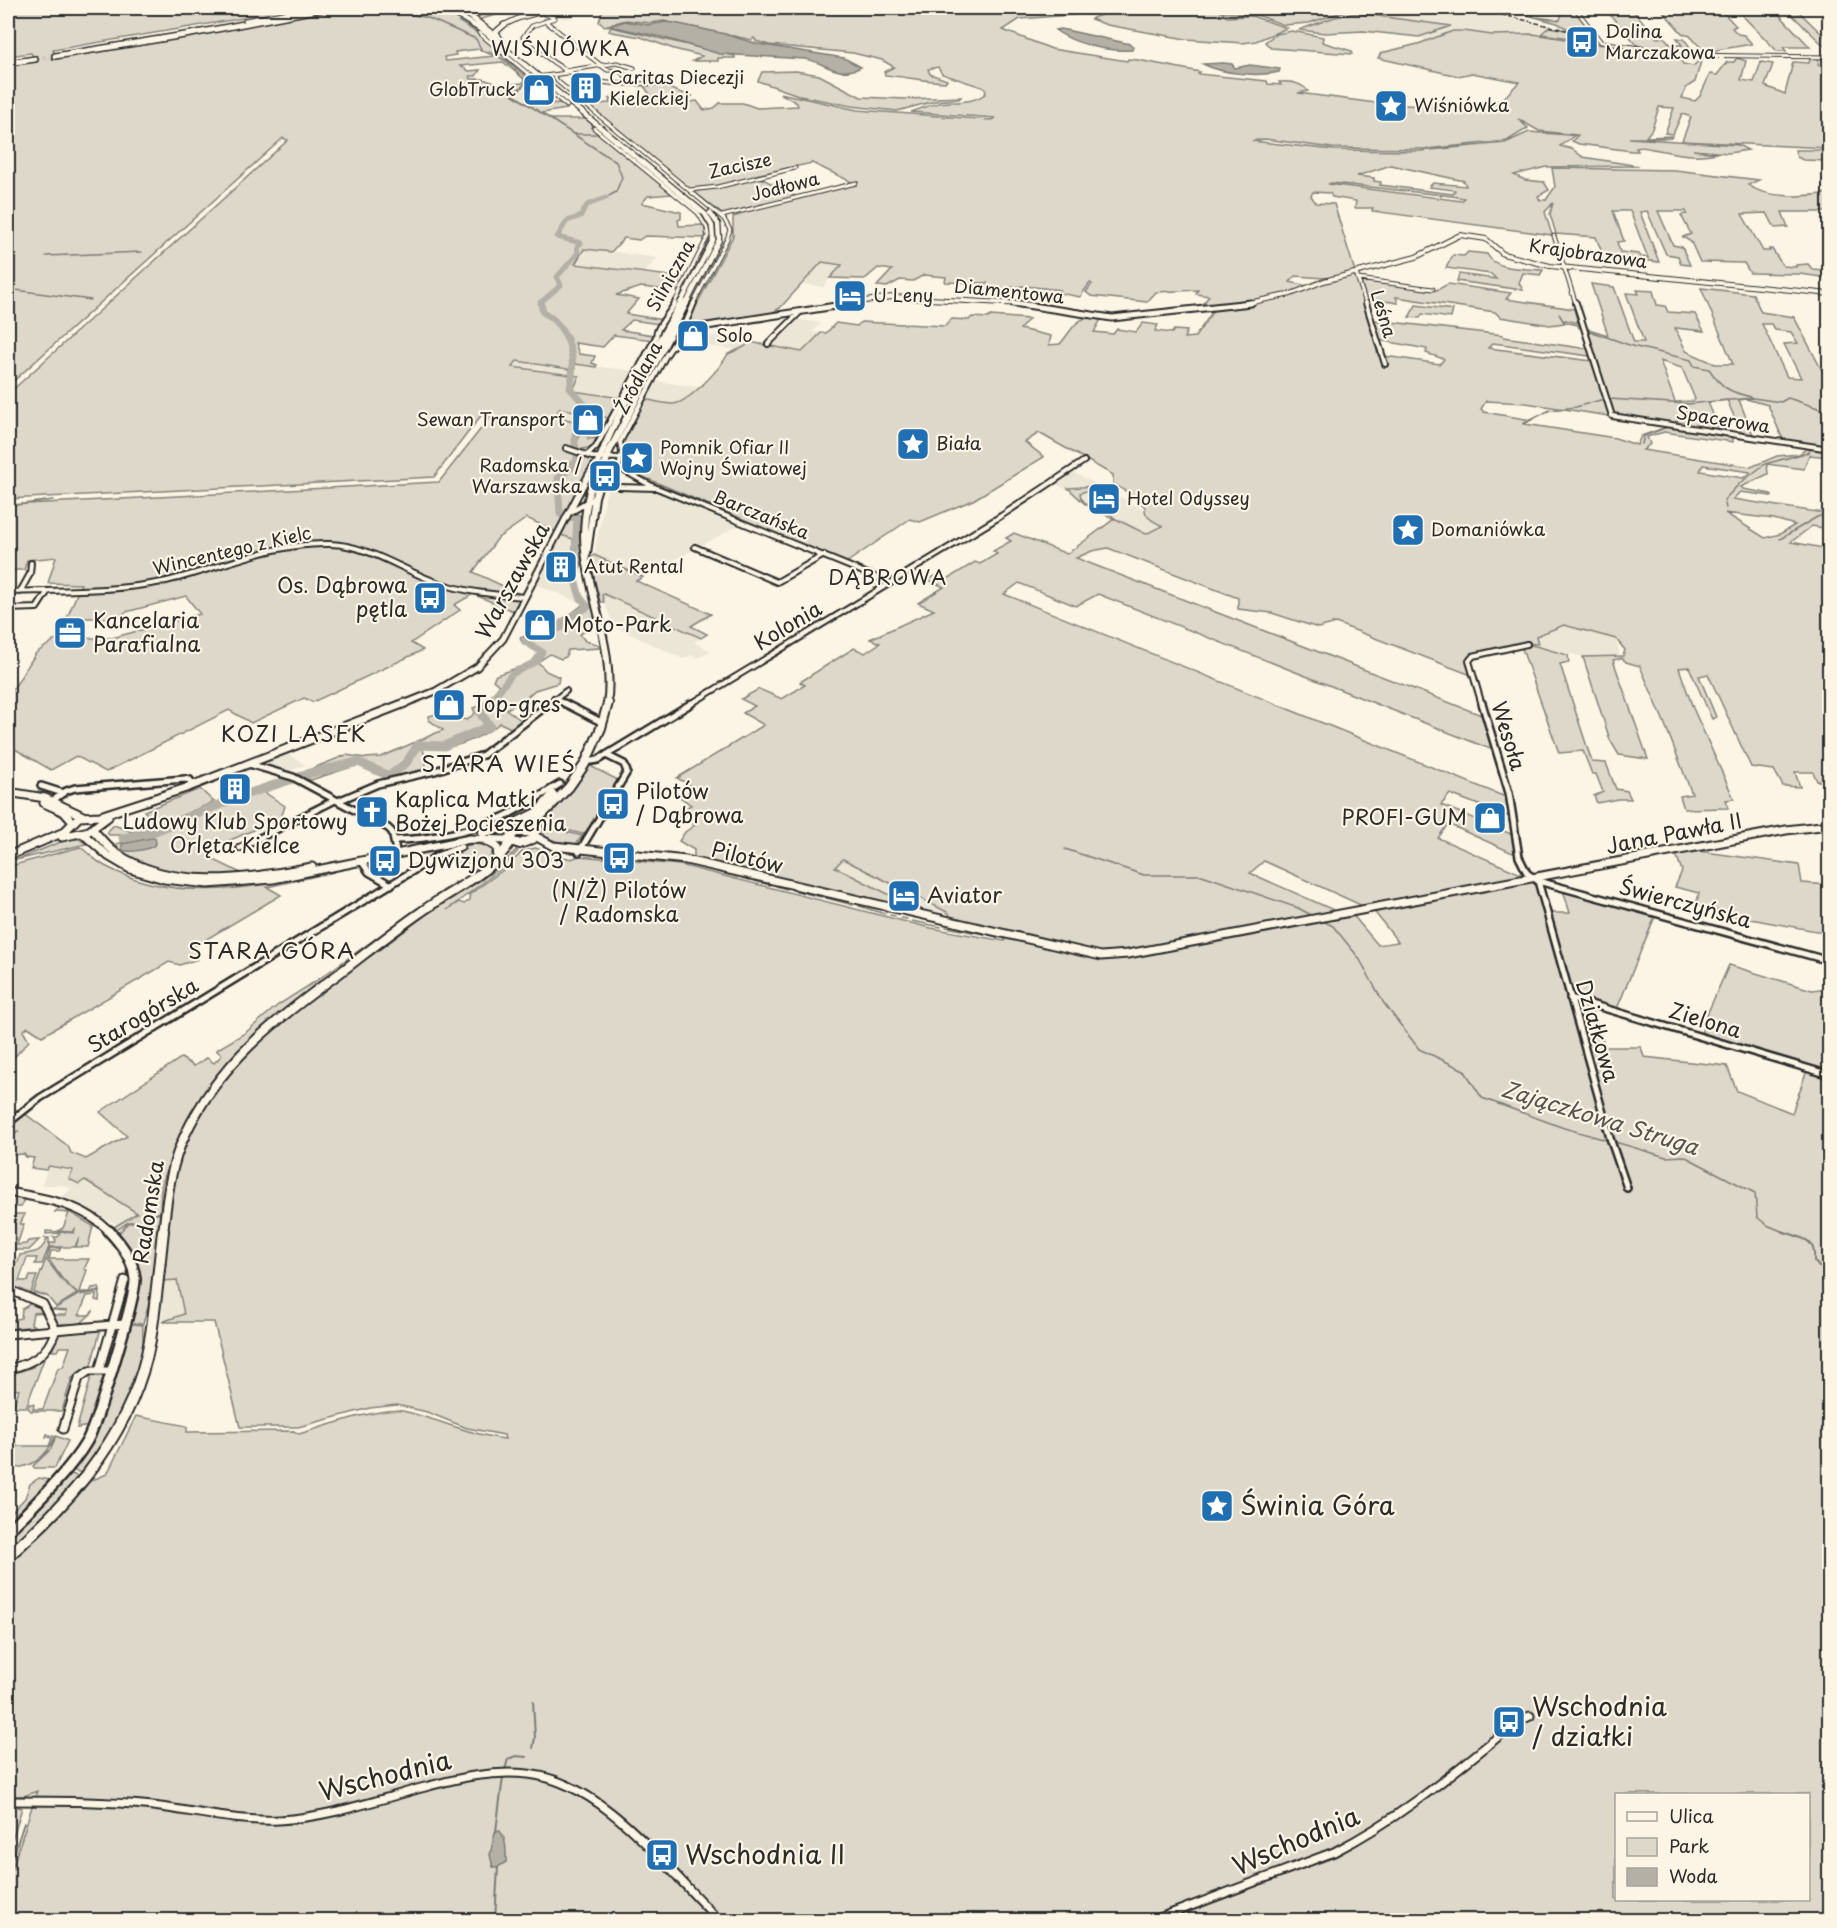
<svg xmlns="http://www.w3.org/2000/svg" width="1837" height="1928" viewBox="0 0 1837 1928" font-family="'Playpen Sans',sans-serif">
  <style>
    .built { fill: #ece6d7 }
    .green { fill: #ded8ca; stroke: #84827a; stroke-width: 1.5; fill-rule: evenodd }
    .water { fill: #b4b0a5; stroke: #7d7b74; stroke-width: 1.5 }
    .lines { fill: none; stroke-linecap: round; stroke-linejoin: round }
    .stream-far1 { stroke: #7d7b74; stroke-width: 1.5 }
    .stream { stroke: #7d7b74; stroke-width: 2 }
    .river-far2 { stroke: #b4b0a5; stroke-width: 5 }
    .river-far1 { stroke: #b4b0a5; stroke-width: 7 }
    .river { stroke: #b4b0a5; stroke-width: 9 }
    .highway-tunnel { stroke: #d2cdc0; stroke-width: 5; stroke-dasharray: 5 2; stroke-linecap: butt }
    .street-far3-casing { stroke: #2b2b2b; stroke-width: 5 }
    .street-far2-casing { stroke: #2b2b2b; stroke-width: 8 }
    .street-far1-casing { stroke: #2b2b2b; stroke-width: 10 }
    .street-casing { stroke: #2b2b2b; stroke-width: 11 }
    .secondary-far3-casing { stroke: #2b2b2b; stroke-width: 6 }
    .secondary-far2-casing { stroke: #2b2b2b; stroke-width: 9 }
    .secondary-far1-casing { stroke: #2b2b2b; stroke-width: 11 }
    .secondary-casing { stroke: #2b2b2b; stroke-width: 14 }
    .primary-far3-casing { stroke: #2b2b2b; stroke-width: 7 }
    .primary-far2-casing { stroke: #2b2b2b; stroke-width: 10 }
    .primary-far1-casing { stroke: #2b2b2b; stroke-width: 12 }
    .primary-casing { stroke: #2b2b2b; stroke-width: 14 }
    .highway-casing { stroke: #2b2b2b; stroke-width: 8 }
    .street-far3 { stroke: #fcf5e5; stroke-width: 3 }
    .street-far2 { stroke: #fcf5e5; stroke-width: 4 }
    .street-far1 { stroke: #fcf5e5; stroke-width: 5 }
    .street { stroke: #fcf5e5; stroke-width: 7 }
    .secondary-far3 { stroke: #fcf5e5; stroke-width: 4 }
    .secondary-far2 { stroke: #fcf5e5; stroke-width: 5 }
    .secondary-far1 { stroke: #fcf5e5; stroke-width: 7 }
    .secondary { stroke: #fcf5e5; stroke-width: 9 }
    .primary-far3 { stroke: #fcf5e5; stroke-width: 4.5 }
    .primary-far2 { stroke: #fcf5e5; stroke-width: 6 }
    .primary-far1 { stroke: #fcf5e5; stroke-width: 8 }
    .primary { stroke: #fcf5e5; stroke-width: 10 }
    .highway { stroke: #fcf5e5; stroke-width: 5 }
    .rail { stroke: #2b2b2b; stroke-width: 1.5; stroke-dasharray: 5 2; stroke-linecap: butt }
    .labels { text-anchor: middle; stroke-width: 4.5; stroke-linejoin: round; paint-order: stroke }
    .far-poi-label { font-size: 18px; fill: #2b2b2b; stroke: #fcf5e5; text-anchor: start }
    .far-street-label { font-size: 18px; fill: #2b2b2b; stroke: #fcf5e5 }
    .far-quarter-label { font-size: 20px; letter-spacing: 1.5px; fill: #2b2b2b; stroke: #fcf5e5 }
    .street-label { font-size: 21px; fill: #2b2b2b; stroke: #fcf5e5 }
    .poi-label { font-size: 21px; fill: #2b2b2b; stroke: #fcf5e5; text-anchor: start }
    .neighbourhood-label { font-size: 22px; letter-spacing: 1.5px; fill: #2b2b2b; stroke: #fcf5e5 }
    .water-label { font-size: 22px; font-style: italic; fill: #545350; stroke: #fcf5e5 }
    .near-poi-label { font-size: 26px; fill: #2b2b2b; stroke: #fcf5e5; text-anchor: start }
    .near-street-label { font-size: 26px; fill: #2b2b2b; stroke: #fcf5e5 }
  </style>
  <rect width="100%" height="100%" fill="#fcf5e5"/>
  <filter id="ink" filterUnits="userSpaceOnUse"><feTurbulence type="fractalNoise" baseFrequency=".0167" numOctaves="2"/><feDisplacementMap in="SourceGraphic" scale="12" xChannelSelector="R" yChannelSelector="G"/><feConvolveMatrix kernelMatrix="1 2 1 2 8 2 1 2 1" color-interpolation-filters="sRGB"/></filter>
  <g filter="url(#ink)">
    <path class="built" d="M563 8H610L598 14 589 12 565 19 544 12Z
      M1344 8H1467L1549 27 1541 34H1533L1492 35 1453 31 1426 41 1419 37 1451 26 1346 11Z
      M545 88 563 103 529 105 508 91Z
      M584 249 600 250 658 258 645 272 575 264Z
      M822 262 842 265 823 287 802 284Z
      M795 319 821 323 812 332 821 333 802 352 767 346Z
      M707 327 701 334 750 342 737 350 676 342 686 330Z
      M516 361 574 369V364L637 371 621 398 573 391 578 376 512 367Z
      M655 381 699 387 687 399 674 404 645 399Z
      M562 407 608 418 593 447 588 450H577L580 430 555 416Z
      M1073 472 1169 523 1146 534 1081 502 1074 493 1053 483Z
      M607 489 662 492 741 524 643 577 594 555Z
      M561 535 573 539 572 556 579 575 585 603 582 604 536 584Z
      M603 594 701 638 694 642 711 651 698 658 691 655 683 659 613 626 602 595Z
      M1564 625 1616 639 1620 656H1581L1539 647 1537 636Z
      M288 753 305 765 287 772 260 765Z
      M843 859 949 913 937 916 927 914 834 867Z
      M48 1166 73 1170 70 1180H85L137 1213 116 1224 62 1197 71 1189 62 1185H42Z
      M177 1280 184 1314 162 1322 163 1281Z"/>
    <path class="green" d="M8 8H303L53 50 58 58 225 30 222 28 332 8H427L443 10 481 31 499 47 503 53 506 52 535 77 529 76 479 33 458 21 479 34 528 79 536 84H525L520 90 509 91 529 105 563 103 567 109 542 113 550 119H586L596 127 592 128 672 194 648 196 642 203 681 212V219L678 220 679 226 704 225 706 238 645 236 639 240 624 238 611 252 584 249 575 264 686 278 679 291 641 287 616 295 639 299 626 314 664 320 659 324 632 320 621 330 653 335V340L614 335 603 347 575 343 579 354 595 356 592 363 597 365 596 367 575 364 574 370 517 361 512 367 579 376 573 391 621 398 608 418 560 408 555 416 584 424 578 440 580 435 589 436 588 439 596 438 592 447 578 450V445L576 451 595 460 556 532 527 518 498 538 473 572 522 595 513 611 473 594 454 605 460 610 411 643 423 650 313 702 304 698 251 723 229 710 106 772 76 756 51 770 8 745V718L12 710H8V697L36 653 58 638H112L200 614 186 596 126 612 117 618H67L81 584 48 583 56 557 27 560 24 570H8V505L439 482 491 416 483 413 434 477 8 499V394L288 140 283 138 8 386V66L36 61 31 53 8 56ZM479 49 494 56 446 61 444 57 456 55 455 52ZM503 62 524 79 523 83 501 85 483 79H471L470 76H476L480 70 469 71 460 66Z
      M463 8H469L480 17 472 8H520L478 20Z
      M610 8H1158L1020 19 1003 30 1052 49 1127 61 1128 59 1138 60 1200 72 1198 74 1267 81 1268 84 1281 85 1279 82C1290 81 1301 82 1308 91L1298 93 1384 104 1485 109 1505 97 1519 82 1472 73 1458 76 1378 58 1381 53 1418 44 1453 31H1464L1492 35 1533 34 1678 56 1683 64 1693 66 1702 58 1695 82 1687 87 1682 98 1695 101 1700 96 1710 74 1717 75 1727 62H1734L1737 58 1746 61 1741 80 1754 82 1761 62 1773 64 1765 86 1785 94 1793 62 1809 63 1810 58H1819L1818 65 1829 66V148L1682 141 1691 117 1682 114 1673 134 1665 133 1674 108 1659 107 1652 129 1646 137 1672 136 1671 138H1629L1738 145 1748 150 1728 153 1693 150 1717 153C1692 159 1666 151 1642 147L1636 148 1638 151H1632L1579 144 1572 141 1578 135 1539 131 1518 119 1528 128 1507 141 1426 149 1332 148 1265 139 1252 141 1334 150 1419 151 1505 143 1529 132 1569 135 1574 136 1560 146 1572 149 1583 157 1639 166 1546 167 1514 175 1525 180 1544 182 1549 190 1538 196 1540 200H1546L1555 187 1552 168 1675 170 1759 180 1748 185C1768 199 1807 197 1829 193V216L1826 212H1782L1788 227 1775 228 1767 213 1742 214 1763 251H1770L1769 249H1772L1783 266 1796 267V265L1808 264 1812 269 1824 270V268H1829V278L1800 274 1750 273 1744 263 1700 262 1691 242 1683 237 1691 234 1681 215 1687 214 1686 211H1658L1673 245 1682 247 1690 265 1681 264 1678 256 1666 254 1647 211 1640 212 1659 262 1603 255 1596 237 1556 234 1550 214 1553 203 1545 212 1552 235 1372 211 1373 208H1355L1356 201 1332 197 1330 193 1313 192 1311 196 1316 203 1334 204 1362 294 1378 355 1440 364 1444 359 1426 353 1427 349 1379 340 1373 320 1503 335 1504 337 1588 349 1590 356 1493 343 1488 348 1592 361 1609 416 1526 403 1486 401 1481 409 1484 412 1531 420 1525 424 1615 438 1637 445 1641 436 1669 426 1733 436V442L1664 432 1647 437 1650 444 1643 450 1751 467 1777 456 1799 454 1809 447 1829 450V457L1809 455 1804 469 1767 464 1768 474 1741 487 1743 489 1771 494 1772 496 1740 492 1733 499 1823 513 1827 506 1823 494 1829 495V529L1812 526 1791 542 1829 549V781H1817L1813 772H1795L1800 787 1783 786 1774 770 1751 767 1708 674 1699 676 1716 717 1712 719 1689 667 1679 668 1693 708 1734 799 1726 800 1728 808 1684 809 1680 796 1692 794 1664 722 1640 666 1626 662 1622 658 1613 660 1648 759 1619 755 1610 740 1583 657 1623 656 1625 650 1616 639 1564 625 1536 636 1538 644 1524 643 1471 656 1467 663 1471 675 1336 623 1318 628 1272 613 1238 609V598L1108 548 1092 551 1076 558 1484 716 1493 750 1098 594 1076 606 1019 583 1004 594 1508 798 1510 817 1450 794 1441 805 1511 834 1517 855 1448 824 1438 838 1521 874 1519 877 1365 907 1264 861 1250 873 1338 912 1131 952 1095 953 951 921 949 913 843 859 835 867 927 914 694 860V850L679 841 685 832 695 825 673 814 691 805 680 797 695 788 677 778 764 725 743 713 755 706 741 699 759 689 782 699 805 685 800 682 854 648 865 653 880 643 870 639 934 610 918 603 944 587 928 580 935 576 946 580 975 562 980 564 997 554 993 551 1011 541 1006 538 1014 533 1067 554 1114 519 1085 504 1068 488 1093 486 1092 489 1080 493 1081 498 1086 504 1106 511 1116 519 1146 534 1162 526C1154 521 1144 518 1145 507L1133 495 1113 484V475L1039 433 1025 442 1044 457 973 500 920 522 910 519 846 563 620 467 623 452 621 444 645 399C654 401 665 404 673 404 689 403 721 367 728 354L744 347 750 342 802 352 821 333H826L836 323 857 326 861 322 945 326 952 319 969 320 972 317 988 318 991 316 1029 319 1020 329 1051 336 1049 345 1060 344C1075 327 1075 314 1101 319L1094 332 1113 334 1117 329 1136 332 1143 323 1158 325 1155 331 1172 333 1174 330 1187 331 1184 338 1195 337 1215 308C1254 305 1292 296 1328 280L1325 278 1295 276 1290 282 1307 286C1277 301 1233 305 1200 308L1209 296 1196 294 1198 290 1156 292 1147 302 1091 296 1086 292 1092 284 1090 283 1080 297 1059 293 1060 290 1025 286 982 290 987 283 945 282 946 277 924 275 913 281 900 280 887 287 877 286 892 270 878 268 865 279 830 278 842 265 822 262 780 308 770 314 689 327V319L733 236V217L740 215 738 213 741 212 723 215 692 190 703 187 690 189 583 101 572 90 576 89 573 86 580 81 582 82 575 85 576 87 586 82 604 85 587 84 582 87 588 92 599 90 582 94 596 104 610 103 609 99 610 98 614 102 631 99 635 102 637 98 651 96 644 86C668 83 672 92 693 96L685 98 683 103 697 101 704 110 714 108 720 103H743L757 108 798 106 797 103 780 93 857 110 991 120 996 118 911 112C920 109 929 105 939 103 954 101 974 104 986 93L985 88 942 74 938 67 928 69 930 74 947 80 945 82C925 81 906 77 885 75L884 72 894 67 882 60 853 53 769 45 756 41 754 38 752 40 664 21 650 23 626 20 604 26 599 22 602 11ZM812 163 854 183 799 198 755 175ZM1391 165 1464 181 1466 186 1433 183 1429 187 1455 190 1453 194 1380 185 1381 182 1374 181V178L1357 176ZM1332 183 1452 196 1464 198 1462 201 1328 184ZM1613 211H1630L1648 258 1641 257 1639 254 1620 252 1617 242 1624 241ZM1703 465 1750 472V474L1743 478 1700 471ZM1725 513 1774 519 1795 525 1780 534 1765 538Z
      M1162 8H1344L1346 11 1309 23 1284 25 1257 15 1221 12 1227 17 1252 16 1287 28 1256 41 1243 43 1186 39 1107 25 1091 19C1109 7 1168 14 1192 12L1184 8Z
      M1556 8H1573L1599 39 1594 41 1541 34 1549 27 1572 31 1557 23 1527 15 1530 12 1535 17 1560 20 1562 13Z
      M1604 8H1631L1657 38 1664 37 1671 45H1682L1677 38 1684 39 1690 47H1686L1685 50 1679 54 1638 46Z
      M1660 8H1719L1736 26 1732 28 1738 34 1744 35 1752 44 1705 52 1690 36 1682 33Z
      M1735 8H1773L1810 47H1783L1786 51H1777Z
      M1785 8H1795L1829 41V48L1820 42Z
      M1356 13 1451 26 1419 37 1363 31 1325 33 1299 30 1335 17Z
      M611 27 735 56V58H718V61H693L702 56 674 49 641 37 612 32 609 31Z
      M1292 31 1323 37 1322 42 1352 51V54L1271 48 1265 42 1276 34Z
      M796 71 819 75 861 97 906 99 961 97 959 99 935 101 897 111 851 106 801 96 758 81 762 72Z
      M1795 150H1829V161L1803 160 1797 157Z
      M1468 252 1487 254C1495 271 1527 268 1543 270L1540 275 1523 273 1519 283 1523 290 1457 281 1459 274 1496 279 1491 274 1446 268 1453 255 1464 256Z
      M1361 281 1437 290 1448 284 1511 293 1506 299 1574 309 1578 323 1565 320 1564 323 1550 325 1500 317 1495 312 1396 297 1398 303 1366 298Z
      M1591 284 1614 287 1634 342H1644L1626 293 1639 294 1637 290 1653 291 1657 305 1665 306 1668 312 1695 314 1704 331 1675 328 1686 351 1715 364H1733L1701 288 1753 294 1761 312 1794 317 1829 384V449L1784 442 1768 405 1746 399 1739 400 1754 437 1742 435 1727 400 1708 402 1720 432 1614 415 1585 328 1608 335ZM1762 324H1771L1775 330 1791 332 1798 343 1784 344 1801 378 1787 377ZM1660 361 1682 368 1695 399 1693 401 1675 402Z
      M1416 305 1453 310 1451 318 1422 314 1420 318 1409 317Z
      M578 514 581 517V566L575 579 573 539 561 535 571 515Z
      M594 555 643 577 636 581 711 614 691 626 707 634 701 638 604 594 602 595 604 602H600L589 559Z
      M585 603 592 606 596 620 593 627 580 634 585 641 597 644 600 648 568 650 566 657 561 659 550 654 538 662 546 671 559 677 558 683 535 690 521 702 506 709 522 721 513 729 500 723C479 740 449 752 422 747L421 748 424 752 427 771 391 780 358 765 311 780 298 776 301 773 346 755 366 758 381 757 443 730 429 720V716L437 714 467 720 475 713 473 708 485 704 500 686 493 680 496 675 534 662 541 651 522 642 520 638 552 628Z
      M1532 645 1568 655 1569 662 1560 664 1592 762 1606 763 1616 789 1627 791 1631 799H1618L1597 803 1594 796 1603 792 1596 774H1592L1583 751 1559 753 1521 646Z
      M596 762 592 767 620 781C607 803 591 825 576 844L558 842 545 837 541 826 583 836V834L542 824 569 793 588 764Z
      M200 789 214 802 159 825 144 811Z
      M264 792 285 806 281 818 205 851 212 859 245 875C206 876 168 879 133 858 125 853 121 853 116 844L136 839V835H109L107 832 114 825 132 832 162 826 166 829 244 797Z
      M68 839H79L86 844 16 860Z
      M476 844 486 846 493 851 489 859 471 873 443 854 435 852 433 853 434 855 426 858 421 854Z
      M80 847C89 853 95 861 105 866 179 906 256 886 334 872L267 887 281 895 193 947 198 950V959L180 965 169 962 42 1036 28 1027 23 1031 29 1041 8 1064V864L14 865Z
      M535 848 571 859 579 856 680 865 931 928 1004 941 1006 938 1091 957 1352 914 1378 945 1398 942 1373 910 1534 880 1537 882 1574 1001 1590 1006 1605 1047H1641L1644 1057 1727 1066 1737 1091 1792 1113 1807 1070 1701 1035 1705 1019 1729 965 1812 990 1829 988V1920H8V1881L37 1791 24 1796H8V1564L49 1527 90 1481 107 1474 136 1416 187 1426V1432L294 1431 299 1434C323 1427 380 1407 403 1411 438 1419 470 1435 505 1439L504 1435 467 1428 427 1412 397 1405 370 1408 298 1427H240L214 1322H162L184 1314 177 1280 163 1281C167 1265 166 1262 165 1246 164 1218 174 1177 183 1151 219 1041 332 990 416 922 448 896 489 882 516 850L518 851 502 868 447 910 459 902 464 904 470 900 469 895 507 867 522 852ZM1616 1794H1808V1900H1616Z
      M1698 851 1799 865 1802 883 1829 885V923L1827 933 1740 917 1696 905 1699 893 1675 887 1682 871 1676 854Z
      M455 882 460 884C415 915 370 946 326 979 242 1041 197 1081 163 1181 160 1190 161 1201 160 1212L141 1220 160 1213 150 1301 143 1323 133 1324 143 1325C142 1335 144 1343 143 1352 136 1396 110 1440 82 1473L72 1470 96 1432 139 1292 132 1255 119 1233 128 1223 137 1221 128 1222 117 1230 114 1227 137 1213 85 1180 79 1184 69 1179 73 1170 49 1166 46 1170 31 1168 34 1158 26 1157 24 1154 8 1155V1138L19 1131 8 1133V1126L24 1113 68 1146 71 1153 86 1159 127 1136 100 1112 181 1058 194 1066 207 1058 214 1063 222 1055 216 1050 245 1033 278 1005 316 981Z
      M1563 890 1656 914 1616 1011 1573 997 1550 913H1570Z
      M8 1196 24 1199 21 1207H15L13 1214H25L20 1224H24L17 1245 26 1244 28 1241 39 1240 29 1250H8V1210L10 1204 8 1202Z
      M61 1207 93 1226 88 1247H76L79 1237 75 1247H50V1243H55L56 1240 53 1237H58L60 1233 46 1234V1231L74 1233 75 1229 72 1232 58 1231 63 1228 69 1213 55 1212Z
      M44 1238H49V1247L42 1264H35L37 1258H27L19 1281H28L30 1276H37L30 1295 8 1286V1265L18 1262 20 1255C33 1252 41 1254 47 1239Z
      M50 1248H61L59 1251H51L49 1259H89L84 1269 87 1270 80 1292H90L92 1288 99 1287 100 1291 78 1294 63 1280 47 1257Z
      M46 1259 62 1280 77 1294 56 1307 47 1296 35 1293 32 1296Z
      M100 1292 99 1301 95 1300 96 1295 87 1296 79 1315H89L93 1311V1312L80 1324H59L54 1315H66L67 1311 52 1310 78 1295Z
      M33 1302 38 1303 45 1312 33 1313 31 1324 35 1326 9 1329 12 1320 21 1318 22 1309Z
      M101 1328 90 1369 72 1378 66 1397H70L65 1401 62 1411H31L28 1408 29 1404H34L33 1409H43L58 1368 63 1367 70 1347H60L58 1351H52L59 1334Z
      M44 1359 26 1407H13L19 1390 10 1389V1387L8 1386V1373L9 1375 33 1367V1364Z
      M92 1373 106 1374 90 1426 77 1428Z
      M47 1434 55 1437C46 1458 31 1469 8 1468V1446H49L52 1438 46 1437Z
      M56 1436 68 1441 55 1468H34L33 1466 51 1449Z
      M68 1473 80 1477 67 1496 8 1552V1536L32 1514Z
      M39 1478 50 1480 30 1503 8 1525V1516L25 1498 30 1484Z
      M8 1804 22 1808 8 1853Z"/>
    <path class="water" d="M625 21 649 25 665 22 674 23 721 33 758 44 844 58 861 67C836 79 828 63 805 59L720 54 661 37 609 26Z
      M1061 29 1130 44 1133 47 1132 50C1108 52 1074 44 1055 30Z
      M1223 63 1232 64 1235 68 1250 65 1280 69 1279 72C1257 77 1223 74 1203 64Z
      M151 838H155L156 844C149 850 130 853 122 850V844Z
      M499 1830C507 1839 506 1851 506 1862L498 1867H493L490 1855 495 1832Z"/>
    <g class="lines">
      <path class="stream-far1" d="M381 8 428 18 476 39 482 51 491 52
        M492 53 506 61 525 80V84L512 94 616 162 622 177 616 192 609 196
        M573 134H599
        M46 256 142 252
        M8 289 91 300
        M1559 314 1564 322 1578 325 1579 328
        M1587 330 1632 346 1691 360 1694 366 1709 369C1722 388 1729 392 1751 397
        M1609 399 1687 404 1753 398 1781 402 1788 398 1830 412
        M1523 424 1550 410 1576 407 1604 399
        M1672 424 1688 415 1684 408 1687 404
        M1642 444 1644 436 1670 426
        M1818 445 1830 444
        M8 506 53 500
        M1726 508 1724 500 1740 483 1765 464 1809 452 1810 447
        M1780 539 1817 517 1830 513
        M1065 849 1144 875H1202L1298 908 1313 916
        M717 872H720
        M725 874 737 877
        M742 878 750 880
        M755 881 770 885
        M776 886 786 889
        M792 890 821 897
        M826 898 853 905
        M859 906 885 914
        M890 915 895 916
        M901 918 907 919
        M912 921 941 927
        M1323 921 1333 926 1359 958 1383 1002 1419 1049 1464 1070 1482 1098 1564 1128 1610 1141
        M946 927 962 930
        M966 931 985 934
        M989 935 1001 938
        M1615 1142 1666 1157 1684 1156 1755 1193 1757 1217 1767 1225 1786 1233"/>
      <path class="stream" d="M1782 1231C1802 1239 1816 1237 1814 1261L1819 1267 1825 1268 1830 1265
        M533 1701 535 1738 533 1748
        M505 1770 508 1759 516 1756 527 1757
        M496 1831 503 1777
        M8 1872 24 1823
        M495 1920 498 1867"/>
      <path class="river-far2" d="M541 304V302L561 285 557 277 578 253 577 247 581 243 557 237 567 221 581 216 587 205 606 198"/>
      <path class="river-far1" d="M541 303 543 312C570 328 577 359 570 388L590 411 587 414
        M487 705 512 674 535 662 542 652 525 642 528 638 564 627 562 622 588 607 580 597 575 580 578 562 575 555 577 519 560 514 559 496 554 485 559 482 558 478 566 472 557 471 562 467 572 468 570 465 576 463 578 451 575 450V435L583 421"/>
      <path class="river" d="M123 838 150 833 238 797 311 773 358 762 389 776 406 763 418 745 444 746 490 726 480 713 488 703"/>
      <path class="highway-tunnel" d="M35 59 55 56"/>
      <defs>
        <path id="street-far3" d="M1179 8 1185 11
          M1575 8 1601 42 1685 55 1830 57
          M540 12 555 18 532 26 523 37C569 80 593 87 656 83
          M245 20 310 8
          M545 21 607 70 620 71 635 84
          M479 33 567 106
          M564 71 617 63 634 68
          M553 75 557 81 724 219 730 230 727 239 693 304
          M531 78 566 73
          M594 128 698 213 707 228 708 236 674 304
          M690 190 717 187 795 168
          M722 216 856 183
          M1554 236 1576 304
          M1356 273 1366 304
          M1358 279 1433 289"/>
        <path id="street-far2" d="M694 303 682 332 666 355 620 442 622 452 619 468 652 486 890 583
          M1366 303 1385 364
          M1576 303 1612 416 1830 449
          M768 344 801 311
          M566 448 592 457 620 458
          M588 454 596 447 656 337C656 327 669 314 675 303
          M619 487 655 488
          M695 547 777 582 824 555
          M8 592C59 590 111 592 162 582 218 570 271 542 330 544 368 545 400 569 436 582 464 592 495 595 525 597
          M20 592 30 574 31 563
          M8 609 37 608 48 591
          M554 698 567 705
          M548 705 566 691
          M689 705 1001 516 1084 461
          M1482 705 1469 661 1473 656 1527 644"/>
        <path id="street-far1" d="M564 703 603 723
          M1482 703 1509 793 1519 857 1527 873 1538 881 1830 961
          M586 762 598 760 692 703
          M249 764 293 777 388 828 392 832 396 851
          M41 786 63 793
          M52 801 66 791 75 788 185 779 190 780 193 785
          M338 801 378 784 435 771 483 755 550 703
          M394 840C426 840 474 831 503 817 523 808 541 795 560 784
          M240 848 335 800
          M579 852 627 772 624 764 606 755
          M362 862 369 872 391 885
          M1538 881 1610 1138 1627 1188
          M1570 998 1830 1075
          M8 1123 40 1098 439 855 461 847"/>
        <path id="street" d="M8 1289 43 1304 56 1330
          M8 1334 124 1324
          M8 1369C34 1363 47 1355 56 1330
          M99 1371 125 1280
          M63 1429 79 1378 89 1371H111
          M8 1801C56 1801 105 1801 153 1806 195 1811 236 1822 279 1820 329 1817 377 1800 425 1787 459 1778 492 1770 528 1774 606 1783 666 1869 719 1920
          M1154 1920 1334 1852C1401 1818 1457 1770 1515 1723L1530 1716"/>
        <path id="secondary-far3" d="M504 25 519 18 556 8
          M845 304 892 297 1023 304
          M1244 304 1291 294 1324 281 1416 257 1460 235 1486 239 1503 254 1550 266 1830 294"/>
        <path id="secondary-far2" d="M1013 303 1112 318 1251 303
          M668 329H688L855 303
          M570 512 591 500
          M401 705 436 691 477 667 503 639 589 474 598 461"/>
        <path id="secondary-far1" d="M8 792 45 798 83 816
          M44 803 64 812 73 822
          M94 827 93 830C100 837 107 847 116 853 173 892 248 878 312 867
          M82 833 108 856 130 869 164 879 208 884 273 879 470 839 508 840
          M482 833 507 827 535 813
          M535 836 553 846 686 860 1101 956 1128 954 1786 830 1830 825
          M62 837 89 831 108 817
          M484 840 497 847 498 859
          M8 856 64 832 79 817 100 816 186 788 405 703
          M8 1192C44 1198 84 1204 111 1233"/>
        <path id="secondary" d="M8 1531C33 1506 69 1472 87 1441 97 1423 136 1296 135 1279 133 1259 122 1245 109 1231"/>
        <path id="primary-far3" d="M431 8 457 15 485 32 705 214 712 226 713 240 680 304
          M502 42 496 32 504 25
          M686 304 719 240 718 224 710 213"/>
        <path id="primary-far2" d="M587 553 595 497 609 452 686 303
          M607 705C615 652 591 603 585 551 575 471 643 373 681 303"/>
        <path id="primary-far1" d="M522 830 553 795
          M534 832H515L508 840 520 844 533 839 538 819 569 787 585 764 601 728 608 703
          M163 1233C167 1200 170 1165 185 1135 219 1063 274 1021 337 975 365 954 392 932 421 912 451 890 489 875 510 843"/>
        <path id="primary" d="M8 1556C75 1498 134 1429 150 1340 156 1304 159 1267 163 1231"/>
        <path id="highway" d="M443 8 457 15
          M460 8 500 40
          M55 56 191 34 327 8
          M8 63 35 59"/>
      </defs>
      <use href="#street-far3" class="street-far3-casing"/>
      <use href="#street-far2" class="street-far2-casing"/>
      <use href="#street-far1" class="street-far1-casing"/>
      <use href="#street" class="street-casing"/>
      <use href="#secondary-far3" class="secondary-far3-casing"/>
      <use href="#secondary-far2" class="secondary-far2-casing"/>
      <use href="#secondary-far1" class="secondary-far1-casing"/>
      <use href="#secondary" class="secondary-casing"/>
      <use href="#primary-far3" class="primary-far3-casing"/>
      <use href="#primary-far2" class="primary-far2-casing"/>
      <use href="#primary-far1" class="primary-far1-casing"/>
      <use href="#primary" class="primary-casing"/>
      <use href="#highway" class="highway-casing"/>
      <use href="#street-far3" class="street-far3"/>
      <use href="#street-far2" class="street-far2"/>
      <use href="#street-far1" class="street-far1"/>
      <use href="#street" class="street"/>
      <use href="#secondary-far3" class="secondary-far3"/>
      <use href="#secondary-far2" class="secondary-far2"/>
      <use href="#secondary-far1" class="secondary-far1"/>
      <use href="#secondary" class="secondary"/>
      <use href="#primary-far3" class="primary-far3"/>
      <use href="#primary-far2" class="primary-far2"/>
      <use href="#primary-far1" class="primary-far1"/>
      <use href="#primary" class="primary"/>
      <use href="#highway" class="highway"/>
      <path class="rail" d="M1474 8 1570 31"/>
    </g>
  </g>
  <defs>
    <symbol id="bus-square" viewBox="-11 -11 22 22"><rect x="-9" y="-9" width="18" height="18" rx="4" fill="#1f6fb2" stroke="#fcf5e5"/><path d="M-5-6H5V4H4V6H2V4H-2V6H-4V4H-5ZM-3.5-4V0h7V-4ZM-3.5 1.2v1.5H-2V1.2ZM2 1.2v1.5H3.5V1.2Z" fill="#fff"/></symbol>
    <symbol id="building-square" viewBox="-11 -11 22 22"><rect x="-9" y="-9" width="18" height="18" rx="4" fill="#1f6fb2" stroke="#fcf5e5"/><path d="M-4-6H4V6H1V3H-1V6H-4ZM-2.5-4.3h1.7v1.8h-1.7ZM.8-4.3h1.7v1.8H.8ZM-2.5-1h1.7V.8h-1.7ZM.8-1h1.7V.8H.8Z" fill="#fff"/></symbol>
    <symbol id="shop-square" viewBox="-11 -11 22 22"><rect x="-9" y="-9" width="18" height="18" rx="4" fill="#1f6fb2" stroke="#fcf5e5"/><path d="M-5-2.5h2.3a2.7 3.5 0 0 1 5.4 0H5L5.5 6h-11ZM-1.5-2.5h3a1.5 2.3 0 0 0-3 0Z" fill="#fff"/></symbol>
    <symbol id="sight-square" viewBox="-11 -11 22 22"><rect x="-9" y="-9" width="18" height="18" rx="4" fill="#1f6fb2" stroke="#fcf5e5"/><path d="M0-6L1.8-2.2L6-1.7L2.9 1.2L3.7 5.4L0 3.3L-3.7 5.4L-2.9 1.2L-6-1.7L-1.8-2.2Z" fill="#fff"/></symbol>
    <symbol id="hotel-square" viewBox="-11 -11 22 22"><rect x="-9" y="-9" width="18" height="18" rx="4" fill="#1f6fb2" stroke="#fcf5e5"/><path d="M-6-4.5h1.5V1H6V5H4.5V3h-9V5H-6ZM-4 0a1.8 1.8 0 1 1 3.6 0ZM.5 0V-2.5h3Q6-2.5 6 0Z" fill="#fff"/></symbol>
    <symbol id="office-square" viewBox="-11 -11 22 22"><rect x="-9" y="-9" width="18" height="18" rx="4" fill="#1f6fb2" stroke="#fcf5e5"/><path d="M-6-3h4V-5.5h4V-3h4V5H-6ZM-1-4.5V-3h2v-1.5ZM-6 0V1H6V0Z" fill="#fff"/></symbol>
    <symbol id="church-square" viewBox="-11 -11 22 22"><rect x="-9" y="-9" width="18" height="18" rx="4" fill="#1f6fb2" stroke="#fcf5e5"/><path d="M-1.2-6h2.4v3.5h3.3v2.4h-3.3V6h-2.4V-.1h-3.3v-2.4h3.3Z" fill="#fff"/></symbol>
  </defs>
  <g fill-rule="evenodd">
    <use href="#bus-square" x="1563" y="23" width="38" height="38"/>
    <use href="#building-square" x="567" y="69" width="38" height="38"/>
    <use href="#shop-square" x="520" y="71" width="38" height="38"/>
    <use href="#sight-square" x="1372" y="87" width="38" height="38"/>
    <use href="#hotel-square" x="831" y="277" width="38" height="38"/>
    <use href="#shop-square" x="674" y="317" width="38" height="38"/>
    <use href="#shop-square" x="569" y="401" width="38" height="38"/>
    <use href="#sight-square" x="894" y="425" width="38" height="38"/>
    <use href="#sight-square" x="618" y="439" width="38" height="38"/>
    <use href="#bus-square" x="586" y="457" width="38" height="38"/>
    <use href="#hotel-square" x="1085" y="480" width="38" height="38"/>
    <use href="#sight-square" x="1389" y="511" width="38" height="38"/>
    <use href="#building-square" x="542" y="548" width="38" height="38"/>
    <use href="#bus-square" x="411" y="579" width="38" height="38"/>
    <use href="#shop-square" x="521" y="606" width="38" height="38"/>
    <use href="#office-square" x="51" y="614" width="38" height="38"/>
    <use href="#shop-square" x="430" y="686" width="38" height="38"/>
    <use href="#building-square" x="216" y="770" width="38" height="38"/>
    <use href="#bus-square" x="594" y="785" width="38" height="38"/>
    <use href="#church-square" x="353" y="793" width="38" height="38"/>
    <use href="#shop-square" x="1471" y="799" width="38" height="38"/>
    <use href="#bus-square" x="600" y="839" width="38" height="38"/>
    <use href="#bus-square" x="366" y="842" width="38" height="38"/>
    <use href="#hotel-square" x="885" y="877" width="38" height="38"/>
    <use href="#sight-square" x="1198" y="1487" width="38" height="38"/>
    <use href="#bus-square" x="1490" y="1703" width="38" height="38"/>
    <use href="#bus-square" x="643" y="1836" width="38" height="38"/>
  </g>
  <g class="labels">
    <g class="far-poi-label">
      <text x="1605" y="38">Dolina<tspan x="1605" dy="21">Marczakowa</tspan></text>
      <text x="609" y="84">Caritas Diecezji<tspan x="609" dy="21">Kieleckiej</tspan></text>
      <text x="516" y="96" text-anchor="end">GlobTruck</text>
      <text x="1414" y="112">Wiśniówka</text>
      <text x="873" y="302">U Leny</text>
      <text x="716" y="342">Solo</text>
      <text x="565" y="426" text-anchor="end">Sewan Transport</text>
      <text x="936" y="450">Biała</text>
      <text x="660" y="454">Pomnik Ofiar II<tspan x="660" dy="21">Wojny Światowej</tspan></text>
      <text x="582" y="472" text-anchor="end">Radomska /<tspan x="582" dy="21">Warszawska</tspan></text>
      <text x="1127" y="505">Hotel Odyssey</text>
      <text x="1431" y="536">Domaniówka</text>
      <text x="584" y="573">Atut Rental</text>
    </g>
    <g class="far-street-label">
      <text transform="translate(740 166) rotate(-12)" y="6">Zacisze</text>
      <text transform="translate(785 187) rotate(-14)" y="6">Jodłowa</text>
      <text transform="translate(1588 254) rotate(8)" y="6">Krajobrazowa</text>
      <text transform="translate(671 276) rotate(-61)" y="6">Silniczna</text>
      <text transform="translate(1009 292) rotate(6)" y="6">Diamentowa</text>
      <text transform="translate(1383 314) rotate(73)" y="6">Leśna</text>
      <text transform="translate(639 378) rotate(-62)" y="6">Źródlana</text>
      <text transform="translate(1723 420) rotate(9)" y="6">Spacerowa</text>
      <text transform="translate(761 515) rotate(22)" y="6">Barczańska</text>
      <text transform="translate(232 551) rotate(-13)" y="6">Wincentego z Kielc</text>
    </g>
    <g class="far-quarter-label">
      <text x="561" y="56">WIŚNIÓWKA</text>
      <text x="888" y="585">DĄBROWA</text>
    </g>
    <g class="street-label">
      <text transform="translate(513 581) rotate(-61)" y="7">Warszawska</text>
      <text transform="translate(788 626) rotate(-31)" y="7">Kolonia</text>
      <text transform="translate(1508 736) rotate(73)" y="7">Wesoła</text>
      <text transform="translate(1674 834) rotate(-11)" y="7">Jana Pawła II</text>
      <text transform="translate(747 858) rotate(14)" y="7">Pilotów</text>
      <text transform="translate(1685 904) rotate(15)" y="7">Świerczyńska</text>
      <text transform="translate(143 1016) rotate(-31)" y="7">Starogórska</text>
      <text transform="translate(1705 1021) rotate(17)" y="7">Zielona</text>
      <text transform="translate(1597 1031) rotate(74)" y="7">Działkowa</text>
      <text transform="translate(149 1212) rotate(-81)" y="7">Radomska</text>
    </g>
    <g class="poi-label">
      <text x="407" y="593" text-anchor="end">Os. Dąbrowa<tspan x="407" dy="24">pętla</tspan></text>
      <text x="93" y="628">Kancelaria<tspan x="93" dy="24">Parafialna</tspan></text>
      <text x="563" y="632">Moto-Park</text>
      <text x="472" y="712">Top-gres</text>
      <text x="636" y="799">Pilotów<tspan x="636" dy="24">/ Dąbrowa</tspan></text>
      <text x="395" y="807">Kaplica Matki<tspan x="395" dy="24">Bożej Pocieszenia</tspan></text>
      <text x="1467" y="825" text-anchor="end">PROFI-GUM</text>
      <text x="235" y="829" text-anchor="middle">Ludowy Klub Sportowy<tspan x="235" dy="24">Orlęta Kielce</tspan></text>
      <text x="408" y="868">Dywizjonu 303</text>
      <text x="619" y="898" text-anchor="middle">(N/Ż) Pilotów<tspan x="619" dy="24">/ Radomska</tspan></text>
      <text x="927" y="903">Aviator</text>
    </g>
    <g class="neighbourhood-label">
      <text x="294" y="742">KOZI LASEK</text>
      <text x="499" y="772">STARA WIEŚ</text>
      <text x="272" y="959">STARA GÓRA</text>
    </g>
    <g class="water-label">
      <text transform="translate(1600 1118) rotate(17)" y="8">Zajączkowa Struga</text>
    </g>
    <g class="near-poi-label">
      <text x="1240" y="1515">Świnia Góra</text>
      <text x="1532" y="1716">Wschodnia<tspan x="1532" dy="30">/ działki</tspan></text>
      <text x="685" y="1864">Wschodnia II</text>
    </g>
    <g class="near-street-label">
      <text transform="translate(385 1776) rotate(-14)" y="9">Wschodnia</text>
      <text transform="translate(1296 1841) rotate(-23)" y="9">Wschodnia</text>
    </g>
  </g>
  <rect width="1837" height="1928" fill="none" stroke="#fcf5e5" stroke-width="30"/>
  <rect x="15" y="15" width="1807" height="1898" fill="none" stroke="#2b2b2b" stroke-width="2" filter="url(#ink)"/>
  <rect x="1615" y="1793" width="195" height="108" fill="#fcf5e5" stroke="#a8a49b" stroke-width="1.5"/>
  <rect x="1627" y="1812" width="30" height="9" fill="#fcf5e5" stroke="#a8a49b" stroke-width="1.5"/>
  <text x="1669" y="1823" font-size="18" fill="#2b2b2b">Ulica</text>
  <rect x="1627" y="1838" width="30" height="18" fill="#ded8ca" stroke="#a8a49b" stroke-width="1.5"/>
  <text x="1669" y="1853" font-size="18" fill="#2b2b2b">Park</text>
  <rect x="1627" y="1868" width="30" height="18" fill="#b4b0a5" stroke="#a8a49b" stroke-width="1.5"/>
  <text x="1669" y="1883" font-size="18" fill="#2b2b2b">Woda</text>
</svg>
